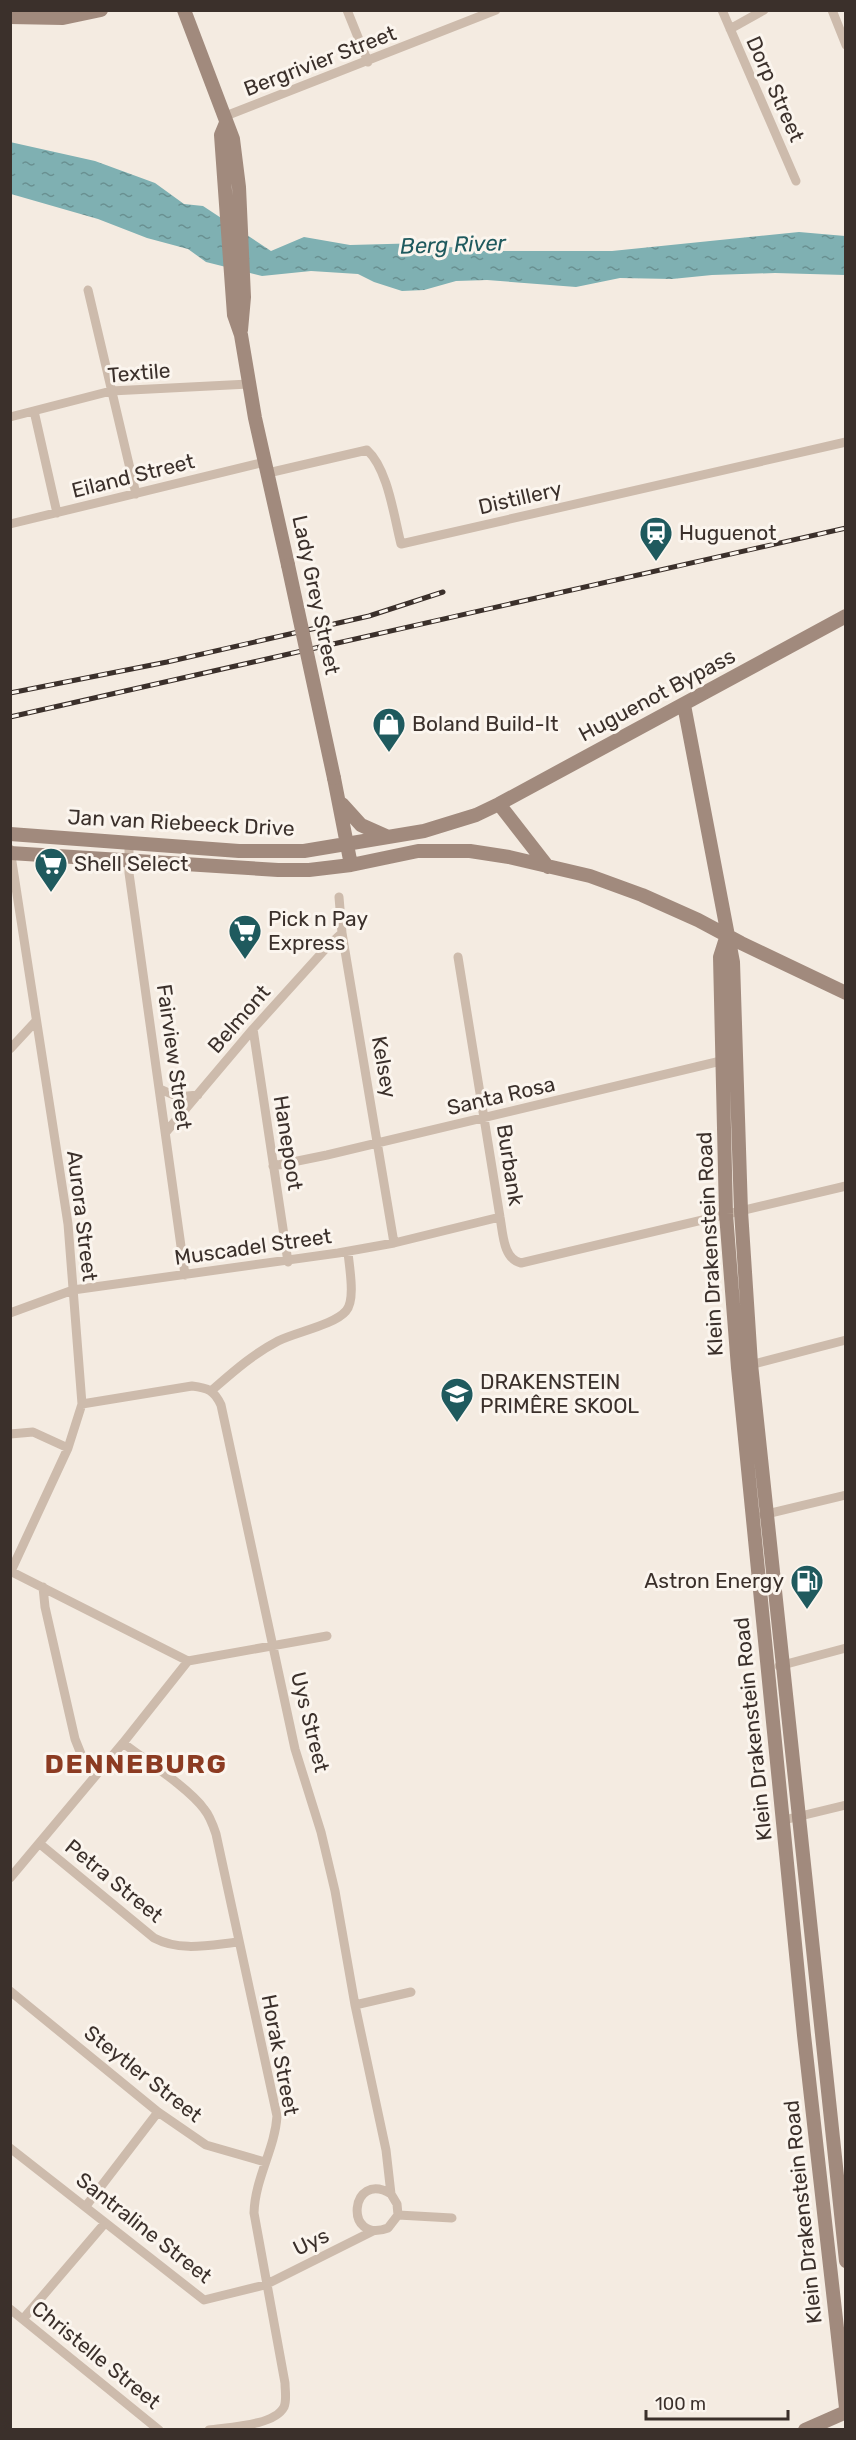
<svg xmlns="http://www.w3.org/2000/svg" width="856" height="2440" viewBox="0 0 856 2440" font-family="Rubik,sans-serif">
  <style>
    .water { fill: url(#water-ripples) }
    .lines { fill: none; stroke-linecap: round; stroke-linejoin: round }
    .street { stroke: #cdbbac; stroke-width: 9 }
    .secondary { stroke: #a18a7d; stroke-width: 14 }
    .rail-casing { stroke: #3b302b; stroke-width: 5 }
    .rail { stroke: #fbf5ee; stroke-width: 3; stroke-dasharray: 9; stroke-linecap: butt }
    .secondary-bridge { stroke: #a18a7d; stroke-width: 14 }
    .labels { text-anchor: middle; stroke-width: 6; stroke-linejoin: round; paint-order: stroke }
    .street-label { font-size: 21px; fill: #3b302b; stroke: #fbf5ee }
    .poi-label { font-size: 21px; fill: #3b302b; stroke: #fbf5ee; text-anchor: start }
    .water-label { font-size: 22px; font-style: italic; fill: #1f5a5e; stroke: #fbf5ee }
    .district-label { font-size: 27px; font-weight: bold; letter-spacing: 1.5px; fill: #8c3b22; stroke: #fbf5ee }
  </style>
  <defs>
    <pattern id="water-ripples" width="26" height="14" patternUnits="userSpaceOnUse" patternTransform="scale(1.5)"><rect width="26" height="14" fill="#7fb0b2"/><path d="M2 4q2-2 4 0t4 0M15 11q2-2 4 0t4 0" fill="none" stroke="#699091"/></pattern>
  </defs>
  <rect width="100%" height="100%" fill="#f4ebe1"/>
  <path class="water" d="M10 142 95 161 155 183 184 204 203 206 271 251 304 237 350 245 425 243 474 251H612L799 232 845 236V275L775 273 712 275 672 279 620 278 576 287 487 280 456 281 424 290 402 291 374 282 358 274 311 271 262 276 206 262 188 249 147 238 98 219 11 194Z"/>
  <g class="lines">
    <path class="street" d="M347 10 368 62
      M722 10 796 181
      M832 10 846 45
      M730 29 764 10
      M223 117 496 10
      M88 290 136 494
      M34 411 57 513
      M10 417 111 391 249 384
      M268 473 367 450C388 469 394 517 401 544L846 442
      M10 524 265 462
      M129 843V873L185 1275
      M10 849 68 1224 82 1404 68 1448 11 1571
      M339 897 342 933 394 1243
      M458 957 500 1217C503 1233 503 1259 521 1263L846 1186
      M253 1029 288 1262
      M10 1049 35 1022
      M160 1089 178 1097 198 1095
      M166 1132 253 1029 328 946 342 933
      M273 1166 327 1155 725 1060
      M10 1313 73 1290 338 1253 394 1243 500 1217
      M746 1366 846 1340
      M211 1391C233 1372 253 1354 278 1341 296 1332 334 1325 346 1311 356 1300 349 1266 348 1252
      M82 1404 192 1386C208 1388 214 1390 221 1405L295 1749 321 1832 335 1891 355 2005 386 2150 391 2194 397 2204 398 2215 388 2228C343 2245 350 2169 391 2194
      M10 1434 33 1432 68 1448
      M763 1515 846 1495
      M10 1571 188 1661 327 1636
      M43 1587 45 1607 75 1739 81 1754 95 1776
      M779 1666 846 1648
      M123 1743C145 1760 189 1788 204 1809 210 1816 213 1825 216 1834L277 2116C275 2149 255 2178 254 2213L285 2383C285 2391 287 2400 284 2407 274 2426 229 2427 209 2430
      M784 1820 846 1805
      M40 1844 154 1938C181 1952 209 1945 238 1942
      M10 1878 123 1743 188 1661
      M10 1991 158 2112 206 2145 265 2162
      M355 2005 411 1992
      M10 2148 204 2300 265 2285 373 2231
      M86 2206 158 2112
      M398 2215 452 2218
      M10 2309 159 2430
      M23 2319 105 2223"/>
    <path class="secondary" d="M184 10 233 139 239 187 244 297 241 330
      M10 17 63 18 101 10
      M226 123 221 135 234 315 241 335 255 418 288 565
      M684 705 733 962 741 1211 751 1364 846 2261
      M334 778 351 865
      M342 804 361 825 388 837
      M499 804 548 867
      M10 834 239 851H304L424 831 476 815 499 804 846 616
      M10 853 278 870H309L351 865 418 851H470L509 857 590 876 642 895 698 920 741 943 846 993
      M726 938 720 957 726 1214 738 1368 804 2035 846 2408
      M805 2430 846 2412"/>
    <defs>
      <path id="rail" d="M10 693 167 662 369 616 443 592
        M10 717 846 528"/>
    </defs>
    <use href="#rail" class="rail-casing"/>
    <use href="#rail" class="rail"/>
    <path class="secondary-bridge" d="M288 565 334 778"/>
  </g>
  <defs>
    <symbol id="station-pin" viewBox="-11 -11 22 30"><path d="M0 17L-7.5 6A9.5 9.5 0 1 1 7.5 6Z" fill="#1f5a5e" stroke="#fbf5ee"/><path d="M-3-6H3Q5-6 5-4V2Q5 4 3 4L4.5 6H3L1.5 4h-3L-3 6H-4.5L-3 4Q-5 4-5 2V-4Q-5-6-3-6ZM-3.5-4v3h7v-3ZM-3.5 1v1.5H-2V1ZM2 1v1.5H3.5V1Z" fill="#fff"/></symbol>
    <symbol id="shop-pin" viewBox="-11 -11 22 30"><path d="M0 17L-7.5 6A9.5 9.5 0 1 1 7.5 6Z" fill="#1f5a5e" stroke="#fbf5ee"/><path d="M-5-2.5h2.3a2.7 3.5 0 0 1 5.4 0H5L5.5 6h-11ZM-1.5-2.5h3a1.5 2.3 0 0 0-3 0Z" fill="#fff"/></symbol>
    <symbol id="supermarket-pin" viewBox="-11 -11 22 30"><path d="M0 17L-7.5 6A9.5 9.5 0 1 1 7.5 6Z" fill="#1f5a5e" stroke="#fbf5ee"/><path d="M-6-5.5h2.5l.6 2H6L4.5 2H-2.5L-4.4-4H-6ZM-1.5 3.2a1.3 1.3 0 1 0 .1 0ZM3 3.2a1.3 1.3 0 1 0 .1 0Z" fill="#fff"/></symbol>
    <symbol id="school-pin" viewBox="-11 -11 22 30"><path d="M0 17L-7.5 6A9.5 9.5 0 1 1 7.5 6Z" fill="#1f5a5e" stroke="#fbf5ee"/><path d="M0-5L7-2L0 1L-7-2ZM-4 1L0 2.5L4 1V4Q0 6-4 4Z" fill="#fff"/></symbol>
    <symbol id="fuel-pin" viewBox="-11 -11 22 30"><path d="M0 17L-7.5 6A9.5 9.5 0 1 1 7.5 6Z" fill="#1f5a5e" stroke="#fbf5ee"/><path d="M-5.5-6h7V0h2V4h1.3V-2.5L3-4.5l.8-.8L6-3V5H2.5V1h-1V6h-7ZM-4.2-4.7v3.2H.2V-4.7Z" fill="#fff"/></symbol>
  </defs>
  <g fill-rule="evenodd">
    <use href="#station-pin" x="637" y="514" width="38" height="52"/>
    <use href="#shop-pin" x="370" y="705" width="38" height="52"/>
    <use href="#supermarket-pin" x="32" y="845" width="38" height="52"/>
    <use href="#supermarket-pin" x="226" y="912" width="38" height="52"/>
    <use href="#school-pin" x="438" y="1375" width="38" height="52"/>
    <use href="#fuel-pin" x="788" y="1562" width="38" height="52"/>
  </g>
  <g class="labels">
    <g class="street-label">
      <text transform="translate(320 61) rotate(-21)" y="7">Bergrivier Street</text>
      <text transform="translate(775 89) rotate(66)" y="7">Dorp Street</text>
      <text transform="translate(139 373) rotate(-5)" y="7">Textile</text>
      <text transform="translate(133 476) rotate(-14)" y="7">Eiland Street</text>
      <text transform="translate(520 498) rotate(-13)" y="7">Distillery</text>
      <text transform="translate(316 595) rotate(78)" y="7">Lady Grey Street</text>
      <text transform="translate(657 695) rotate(-28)" y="7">Huguenot Bypass</text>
      <text transform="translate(181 823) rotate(3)" y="7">Jan van Riebeeck Drive</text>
      <text transform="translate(239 1019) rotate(-49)" y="7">Belmont</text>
      <text transform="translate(174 1057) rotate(82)" y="7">Fairview Street</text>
      <text transform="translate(384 1067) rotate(80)" y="7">Kelsey</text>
      <text transform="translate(501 1096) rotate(-13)" y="7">Santa Rosa</text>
      <text transform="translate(288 1143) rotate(81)" y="7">Hanepoot</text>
      <text transform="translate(510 1165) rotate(81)" y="7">Burbank</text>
      <text transform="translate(82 1216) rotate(83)" y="7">Aurora Street</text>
      <text transform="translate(710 1244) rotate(-93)" y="7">Klein Drakenstein Road</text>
      <text transform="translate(253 1247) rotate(-8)" y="7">Muscadel Street</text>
      <text transform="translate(310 1722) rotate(76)" y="7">Uys Street</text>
      <text transform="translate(753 1729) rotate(-96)" y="7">Klein Drakenstein Road</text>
      <text transform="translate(114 1881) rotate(39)" y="7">Petra Street</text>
      <text transform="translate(280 2055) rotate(79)" y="7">Horak Street</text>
      <text transform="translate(143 2074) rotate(38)" y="7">Steytler Street</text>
      <text transform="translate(803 2212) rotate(-96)" y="7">Klein Drakenstein Road</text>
      <text transform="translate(144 2228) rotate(38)" y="7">Santraline Street</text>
      <text transform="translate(311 2242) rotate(-26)" y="7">Uys</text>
      <text transform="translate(96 2355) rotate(39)" y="7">Christelle Street</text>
    </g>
    <g class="poi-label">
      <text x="679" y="540">Huguenot</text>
      <text x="412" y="731">Boland Build-It</text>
      <text x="74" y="871">Shell Select</text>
      <text x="268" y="926">Pick n Pay<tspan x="268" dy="24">Express</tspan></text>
      <text x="480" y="1389">DRAKENSTEIN<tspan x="480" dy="24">PRIMÊRE SKOOL</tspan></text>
      <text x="784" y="1588" text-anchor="end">Astron Energy</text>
    </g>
    <g class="water-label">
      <text transform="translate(453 244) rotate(-2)" y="8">Berg River</text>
    </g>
    <g class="district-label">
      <text x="136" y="1773">DENNEBURG</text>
    </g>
  </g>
  <rect width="856" height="2440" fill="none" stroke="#3b302b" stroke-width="24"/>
  <path d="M646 2410v9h142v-9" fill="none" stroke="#3b302b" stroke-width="3"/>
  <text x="655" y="2410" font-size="18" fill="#3b302b" stroke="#fbf5ee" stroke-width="4.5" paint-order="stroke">100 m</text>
</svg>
